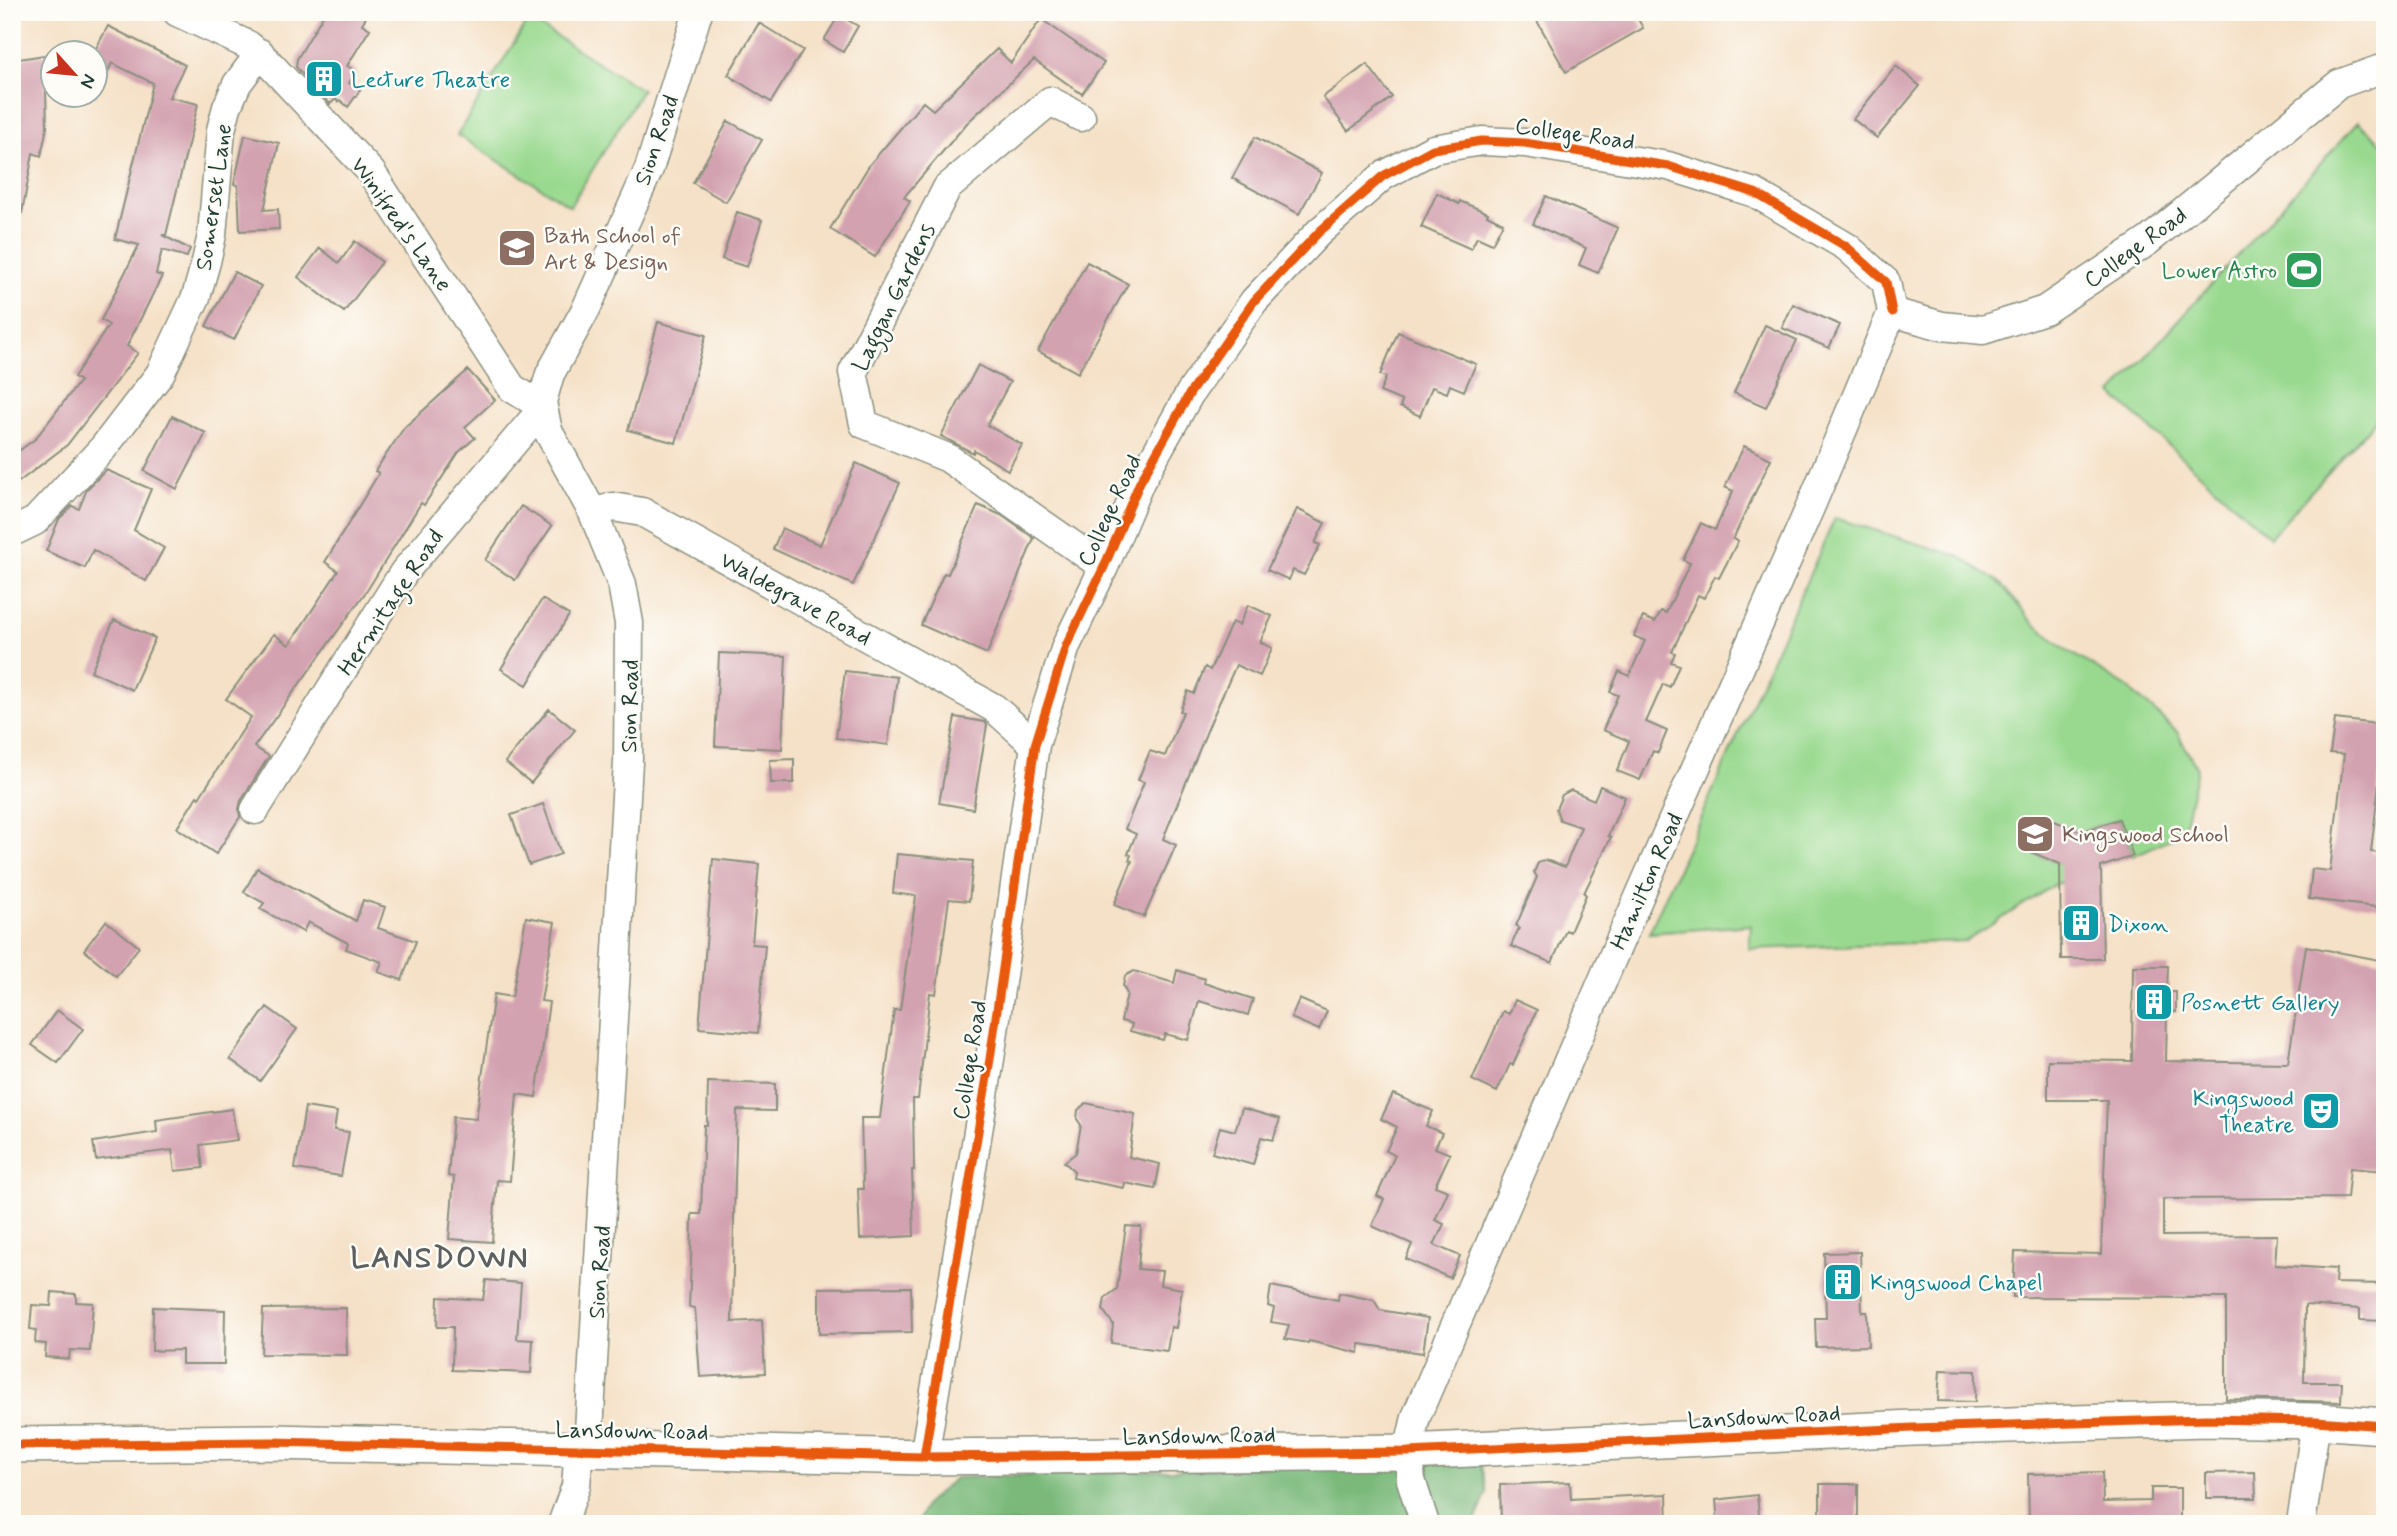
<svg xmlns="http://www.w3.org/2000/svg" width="2397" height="1536" viewBox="0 0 2397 1536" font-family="Mynerve,sans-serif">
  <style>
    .green { fill: #99d98f; stroke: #5c8b62; stroke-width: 2 }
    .forest { fill: #7ab97a; stroke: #4c7b57; stroke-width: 2 }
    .building { fill: #d3a2b0 }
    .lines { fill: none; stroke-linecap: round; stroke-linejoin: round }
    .minor-casing { stroke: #8a8f7e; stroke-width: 31 }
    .tertiary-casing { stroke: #8a8f7e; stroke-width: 38 }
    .minor { stroke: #fff; stroke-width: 28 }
    .tertiary { stroke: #fff; stroke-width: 35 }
    .cycleway-casing { stroke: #fdfcf7; stroke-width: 13 }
    .cycleway { stroke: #e8590c; stroke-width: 9 }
    .labels { text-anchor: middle; stroke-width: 5; stroke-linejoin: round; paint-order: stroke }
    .culture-label { font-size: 23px; fill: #0d838f; stroke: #fdfcf7; text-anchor: start }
    .street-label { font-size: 23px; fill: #1f3d34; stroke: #fdfcf7 }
    .education-label { font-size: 23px; fill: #785e54; stroke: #fdfcf7; text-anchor: start }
    .leisure-label { font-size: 23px; fill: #27864d; stroke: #fdfcf7; text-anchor: end }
    .district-label { font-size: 30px; font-weight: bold; letter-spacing: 2px; fill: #5e605f; stroke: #fdfcf7 }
  </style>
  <rect width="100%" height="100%" fill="#fdfcf7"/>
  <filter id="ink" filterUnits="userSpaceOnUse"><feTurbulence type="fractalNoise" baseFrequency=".0143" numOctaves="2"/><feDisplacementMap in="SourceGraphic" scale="14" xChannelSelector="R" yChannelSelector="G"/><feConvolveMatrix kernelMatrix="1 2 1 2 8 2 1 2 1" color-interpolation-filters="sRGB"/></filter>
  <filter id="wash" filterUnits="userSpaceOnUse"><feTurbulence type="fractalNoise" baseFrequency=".00686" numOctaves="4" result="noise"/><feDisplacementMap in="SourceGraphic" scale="28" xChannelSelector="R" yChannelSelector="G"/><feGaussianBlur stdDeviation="1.57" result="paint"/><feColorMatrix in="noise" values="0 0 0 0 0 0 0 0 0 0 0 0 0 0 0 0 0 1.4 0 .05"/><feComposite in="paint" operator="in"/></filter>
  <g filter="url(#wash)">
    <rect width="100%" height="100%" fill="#f5e1c7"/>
    <path class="green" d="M529 19 642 90 570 206 457 135Z
      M2358 122 2385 146V410L2270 537 2112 394Z
      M1835 518 1958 556 1999 582 2033 623 2068 651 2127 687 2177 732 2197 769 2183 833 2133 856 2119 819 2026 850 2075 870 2068 879 2056 884 1966 941 1749 949 1751 925 1649 933Z"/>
    <path class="forest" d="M1465 1459 1481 1466 1487 1493 1474 1524H917L925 1505 955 1478Z"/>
    <g id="blocks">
      <path class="building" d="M325 12H369L362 24 370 29 347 66 356 71 349 83 360 90 348 107 340 100 338 102 336 99 330 104 296 67 297 59Z
        M1532 12H1634L1643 28 1566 72Z
        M839 15 858 26 843 52 824 40Z
        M1041 19 1104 63 1082 94 1034 60 967 123 904 197 910 201 875 257 830 229 870 164 923 102 933 110 997 49 1011 63Z
        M759 23 803 50 771 102 728 75Z
        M108 26 185 65 169 97 198 104 166 235H162L190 249 187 257 162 250 156 274 162 276 127 346 138 353 67 445 12 487V456L35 439 80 381 74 377 109 325 101 320 139 245 115 239 153 83 112 63 95 98 94 52Z
        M45 55 47 127 41 156 33 153 22 213 12 212V60Z
        M1367 64 1392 97 1348 131 1323 97Z
        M1896 66 1920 86 1877 138 1853 119Z
        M728 121 762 140 726 202 693 183Z
        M245 135 279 143 264 210 278 209 279 229 240 231 238 185 234 184Z
        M1255 137 1322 173 1299 214 1232 178Z
        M1437 193 1459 204 1460 201 1488 213 1487 215 1503 223 1492 244 1477 237 1471 249 1421 227Z
        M1546 196 1618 228 1598 273 1579 265 1586 248 1533 224Z
        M737 212 762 220 747 267 722 259Z
        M355 241 382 262 344 312 298 277 320 248 339 263Z
        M1087 262 1128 284 1078 373 1038 351Z
        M234 272 261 286 234 340 206 326Z
        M1793 304 1840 325 1829 348 1782 328Z
        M658 322 706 335 676 443 628 430Z
        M1765 325 1797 340 1766 407 1734 393Z
        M1398 332 1476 364 1464 391 1450 385 1447 393 1432 387 1420 416 1400 407 1402 401 1380 392 1386 377 1380 375Z
        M978 365 1010 382 987 425 1022 445 1008 470 974 450 973 453 941 436Z
        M468 370 495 400 465 427 475 438 459 452 424 505 421 503 368 589 254 747 269 756 241 801 239 809 240 817 216 854 177 828 197 796 199 798 251 717 226 699 274 634 289 645 338 571 325 562 379 473 375 471 404 428Z
        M172 416 206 433 177 489 144 471Z
        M1744 446 1771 459 1733 539 1738 541 1719 578 1715 576 1704 598 1698 595 1672 652 1675 653 1671 662 1679 665 1670 687 1663 684 1646 722 1667 731 1658 753 1653 751 1640 780 1617 771 1629 741 1603 730 1618 695 1610 692 1619 671 1629 676 1645 641 1634 636 1643 617 1655 622 1661 611 1666 613 1690 563 1683 560 1701 523 1715 530 1733 491 1725 487Z
        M856 463 900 483 853 585 773 549 782 528 820 545Z
        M106 470 151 489 134 530 164 548 146 581 93 550 85 568 46 551 59 519 72 506 79 509 87 489Z
        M978 505 1001 515 1034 538 987 654 921 625 944 573 948 574Z
        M521 506 552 526 515 580 485 560Z
        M1297 509 1325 523 1315 543 1320 545 1304 575 1293 570 1289 580 1267 570Z
        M542 599 569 615 527 685 501 669Z
        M1248 605 1272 616 1260 642 1272 648 1260 676 1236 665 1211 721 1163 839 1176 845 1144 917 1114 905 1132 861 1129 860 1131 855 1128 854 1136 834 1125 829 1144 782 1138 780 1150 751 1165 756 1183 712 1180 711 1188 691 1194 694 1205 667 1210 670 1232 622 1239 625Z
        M114 620 155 638 132 690 91 671Z
        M719 653 786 656 782 749 715 746Z
        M845 671 897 677 888 745 836 738Z
        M549 709 575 730 531 783 505 762Z
        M955 717 985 722 987 725 973 809 939 803Z
        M2335 719 2385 725V775L2380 774 2371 852 2385 854V908L2309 899 2312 869 2330 871 2344 754 2330 753Z
        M794 759V783H771L770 760Z
        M1600 786 1625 797 1608 836 1611 837 1584 893 1586 895 1570 932 1566 930 1552 963 1511 946 1519 928 1516 926 1537 877 1534 872 1538 863 1546 860 1565 867 1581 827 1560 820 1556 809 1562 795 1571 790 1594 800Z
        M543 804 561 854 529 865 511 815Z
        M2040 815 2081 832 2119 819 2133 856 2101 867 2103 959H2061L2060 864 2026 850Z
        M897 854 973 861 969 901 949 899 936 994 930 993 918 1099H913L914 1170H912L914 1236 860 1239 858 1189H863L861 1118H880L894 1010H900L916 896 893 893Z
        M713 859 759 864 752 944 765 945 758 1033 699 1028Z
        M257 868 356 921 363 900 385 907 378 928 416 941 402 980 378 972 382 962 346 949 348 943 308 922 303 932 260 909 264 903 244 892Z
        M526 917 555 922 541 1001 549 1002 536 1097 517 1094 510 1181 497 1180 492 1242 449 1239 454 1177 448 1176 453 1117 476 1119 494 994 512 997Z
        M106 921 139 947 116 976 84 950Z
        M2306 946 2385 961V1171L2350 1168 2347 1198 2163 1199V1236L2277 1235 2275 1265 2336 1269 2335 1283 2385 1284V1321L2360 1320V1309L2305 1305 2304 1382H2342L2341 1402 2226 1399V1298L2013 1297 2015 1252 2101 1254 2107 1100H2048V1060L2132 1061 2133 966H2168L2167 992H2176V1012H2167L2166 1061 2288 1063Z
        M1177 970 1205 979 1204 983 1253 999 1248 1015 1199 1001 1188 1040 1165 1034 1163 1040 1130 1031 1132 1024 1121 1021 1127 994 1123 986 1125 976 1134 971 1174 983Z
        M1299 999 1327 1011 1319 1030 1291 1018Z
        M1515 1000 1537 1010 1513 1065 1510 1064 1497 1092 1472 1080 1503 1011 1509 1014Z
        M267 1007 297 1029 260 1081 230 1059Z
        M57 1010 83 1029 58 1063 32 1045Z
        M708 1082 775 1084V1111L737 1110 734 1215 732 1322 762 1320 765 1373 700 1377 695 1308 689 1307 691 1261 692 1214H701L704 1125H707Z
        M1393 1094 1433 1111 1426 1126 1442 1133 1435 1148 1450 1154 1435 1186 1448 1191 1435 1220 1444 1224 1434 1245 1460 1256 1450 1278 1406 1259 1412 1244 1372 1226 1384 1199 1377 1196 1395 1155 1386 1151 1397 1127 1381 1119Z
        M1086 1103 1135 1114 1129 1157 1160 1164 1155 1189 1125 1183 1124 1188 1073 1178 1074 1171 1064 1162 1076 1153 1081 1125 1077 1119 1078 1110Z
        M305 1107 337 1112 334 1130 349 1132 341 1176 295 1169Z
        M1242 1108 1280 1119 1273 1140 1261 1137 1253 1165 1212 1153 1220 1127 1235 1131Z
        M232 1109 237 1140 200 1145 203 1168 175 1171 172 1150 96 1160 93 1142 157 1132 156 1120Z
        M1126 1226 1141 1227 1138 1269 1162 1271 1160 1285 1182 1289 1176 1328 1171 1327 1167 1351 1111 1343 1113 1324 1103 1310 1105 1298 1117 1289Z
        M1860 1252 1862 1312H1867L1868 1346 1816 1347 1815 1318H1826L1824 1253Z
        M486 1280 521 1283 517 1339 533 1340 531 1373 452 1370 453 1327H437L438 1297 483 1300Z
        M1271 1286 1338 1300 1339 1293 1374 1300 1380 1310 1428 1318 1423 1353 1360 1344 1359 1353 1309 1341 1308 1343 1285 1339 1289 1325 1271 1322 1274 1308 1268 1306Z
        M911 1287 912 1332 819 1334V1288Z
        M52 1292 76 1294V1302L93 1303 90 1351 70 1350 69 1359 45 1357 46 1344 35 1343 36 1330 30 1329 32 1305 51 1306Z
        M153 1307 225 1310 224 1364H182V1350L152 1351Z
        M346 1308 347 1355 261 1354 263 1309Z
        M1940 1370 1976 1371 1975 1402 1938 1401Z
        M2102 1472 2103 1502 2151 1501V1488H2180V1524H2029L2028 1474Z
        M2255 1472 2256 1498H2206V1473Z
        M1570 1482 1571 1499 1667 1494 1668 1524H1501L1500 1485Z
        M1820 1484H1858V1524H1820Z
        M1757 1495 1760 1524H1718L1716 1500Z"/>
    </g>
  </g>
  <g filter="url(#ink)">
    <use href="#blocks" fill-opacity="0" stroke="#8a8f7e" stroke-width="2"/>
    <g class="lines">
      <defs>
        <path id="minor" d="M177 12 248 45 266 60 371 172 512 388 530 399 542 402
          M1081 117 1050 101 947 188 853 372 864 424 948 458 1104 567
          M1892 312 1942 326 1983 330 2045 310 2148 241 2339 84 2378 70 2385 71
          M593 513 613 507 642 512 994 708 1035 745
          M12 532 35 521 104 447 160 374 196 297 206 262 212 235 221 130 227 107 237 84 260 53
          M255 810 404 572 543 408
          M588 1448 628 762 629 623 622 584 593 513 548 431 542 402 550 374 586 309 649 169 698 12
          M924 1457 990 1059 1035 745 1066 646 1104 567 1140 482 1190 393 1254 301 1319 232 1383 176 1433 149 1482 141 1525 143 1668 166 1755 193 1847 247 1886 282 1892 312
          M562 1524 576 1486 579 1448
          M1425 1524 1411 1480 1408 1452 1416 1417 1611 961 1812 503 1892 312
          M2301 1524 2316 1421"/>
        <path id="tertiary" d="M12 1445 272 1442 924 1457 1408 1452 1913 1428 2206 1419 2316 1421 2385 1426"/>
      </defs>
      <use href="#minor" class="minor-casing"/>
      <use href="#tertiary" class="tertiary-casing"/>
      <use href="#minor" class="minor"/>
      <use href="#tertiary" class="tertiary"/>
      <defs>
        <path id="cycleway" d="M12 1445 272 1442 924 1457 1408 1452 1913 1428 2206 1419 2316 1421 2385 1426
          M924 1457 990 1059 1035 745 1066 646 1104 567 1140 482 1190 393 1254 301 1319 232 1383 176 1433 149 1482 141 1525 143 1668 166 1755 193 1847 247 1886 282 1892 312"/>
      </defs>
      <use href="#cycleway" class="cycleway-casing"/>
      <use href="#cycleway" class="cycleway"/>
    </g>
  </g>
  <defs>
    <symbol id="building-square" viewBox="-11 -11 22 22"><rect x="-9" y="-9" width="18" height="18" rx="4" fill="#0f9aa8" stroke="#fdfcf7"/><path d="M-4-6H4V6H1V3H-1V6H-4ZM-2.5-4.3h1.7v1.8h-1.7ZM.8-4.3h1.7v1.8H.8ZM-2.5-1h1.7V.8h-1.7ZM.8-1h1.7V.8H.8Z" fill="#fff"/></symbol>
    <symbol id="university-square" viewBox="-11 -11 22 22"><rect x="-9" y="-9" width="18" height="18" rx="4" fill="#8d6e63" stroke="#fdfcf7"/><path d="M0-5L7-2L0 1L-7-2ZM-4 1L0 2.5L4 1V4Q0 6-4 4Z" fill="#fff"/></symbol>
    <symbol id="stadium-square" viewBox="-11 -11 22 22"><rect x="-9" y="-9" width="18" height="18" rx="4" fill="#2e9e5b" stroke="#fdfcf7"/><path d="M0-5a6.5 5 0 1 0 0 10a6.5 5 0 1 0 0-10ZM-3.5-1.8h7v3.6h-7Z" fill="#fff"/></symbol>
    <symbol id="school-square" viewBox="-11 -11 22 22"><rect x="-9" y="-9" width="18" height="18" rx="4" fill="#8d6e63" stroke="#fdfcf7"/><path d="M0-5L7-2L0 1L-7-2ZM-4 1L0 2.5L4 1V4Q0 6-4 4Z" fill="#fff"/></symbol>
    <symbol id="theatre-square" viewBox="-11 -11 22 22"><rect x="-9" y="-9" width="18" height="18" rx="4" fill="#0f9aa8" stroke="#fdfcf7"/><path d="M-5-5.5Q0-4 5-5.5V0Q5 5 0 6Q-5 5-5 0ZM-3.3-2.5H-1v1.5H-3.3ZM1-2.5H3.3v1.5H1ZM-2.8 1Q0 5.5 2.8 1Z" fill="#fff"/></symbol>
  </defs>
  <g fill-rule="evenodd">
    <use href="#building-square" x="302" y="57" width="44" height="44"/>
    <use href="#university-square" x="495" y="226" width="44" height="44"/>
    <use href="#stadium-square" x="2282" y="248" width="44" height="44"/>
    <use href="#school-square" x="2013" y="812" width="44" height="44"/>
    <use href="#building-square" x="2059" y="901" width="44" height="44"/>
    <use href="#building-square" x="2132" y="980" width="44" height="44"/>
    <use href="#theatre-square" x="2299" y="1089" width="44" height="44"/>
    <use href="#building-square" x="1821" y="1260" width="44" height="44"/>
  </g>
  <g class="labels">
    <g class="culture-label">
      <text x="351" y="87">Lecture Theatre</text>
      <text x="2108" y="931">Dixon</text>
      <text x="2181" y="1010">Posnett Gallery</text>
      <text x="2294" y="1106" text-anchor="end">Kingswood<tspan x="2294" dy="26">Theatre</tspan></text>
      <text x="1870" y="1290">Kingswood Chapel</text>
    </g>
    <g class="street-label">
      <text transform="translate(1575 133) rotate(8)" y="8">College Road</text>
      <text transform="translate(656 140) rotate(-71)" y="8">Sion Road</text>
      <text transform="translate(213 197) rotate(-82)" y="8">Somerset Lane</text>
      <text transform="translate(402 224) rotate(55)" y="8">Winifred's Lane</text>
      <text transform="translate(2135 247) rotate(-36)" y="8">College Road</text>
      <text transform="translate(893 297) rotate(-64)" y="8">Laggan Gardens</text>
      <text transform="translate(1109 510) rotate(-65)" y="8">College Road</text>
      <text transform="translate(796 598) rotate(29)" y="8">Waldegrave Road</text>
      <text transform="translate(390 602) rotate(-56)" y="8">Hermitage Road</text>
      <text transform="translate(629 706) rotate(-89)" y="8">Sion Road</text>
      <text transform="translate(1646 881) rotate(-66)" y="8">Hamilton Road</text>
      <text transform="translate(969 1060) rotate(-81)" y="8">College Road</text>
      <text transform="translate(599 1272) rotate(-86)" y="8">Sion Road</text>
      <text transform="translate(1764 1416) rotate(-3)" y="8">Lansdown Road</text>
      <text transform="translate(632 1430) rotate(1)" y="8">Lansdown Road</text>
      <text transform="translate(1199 1435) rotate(-1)" y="8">Lansdown Road</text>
    </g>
    <g class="education-label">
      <text x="544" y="243">Bath School of<tspan x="544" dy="26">Art &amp; Design</tspan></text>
      <text x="2062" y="842">Kingswood School</text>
    </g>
    <g class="leisure-label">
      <text x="2277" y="278">Lower Astro</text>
    </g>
    <g class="district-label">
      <text x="440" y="1267">LANSDOWN</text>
    </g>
  </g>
  <rect width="2397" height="1536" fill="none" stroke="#fdfcf7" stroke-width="42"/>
  <g transform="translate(74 74) rotate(117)"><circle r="33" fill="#fdfcf7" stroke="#a4b0a9" stroke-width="2"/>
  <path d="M0-5L12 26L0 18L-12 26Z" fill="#c8321e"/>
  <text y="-10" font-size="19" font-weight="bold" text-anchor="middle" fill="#1f3d34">N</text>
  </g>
</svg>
